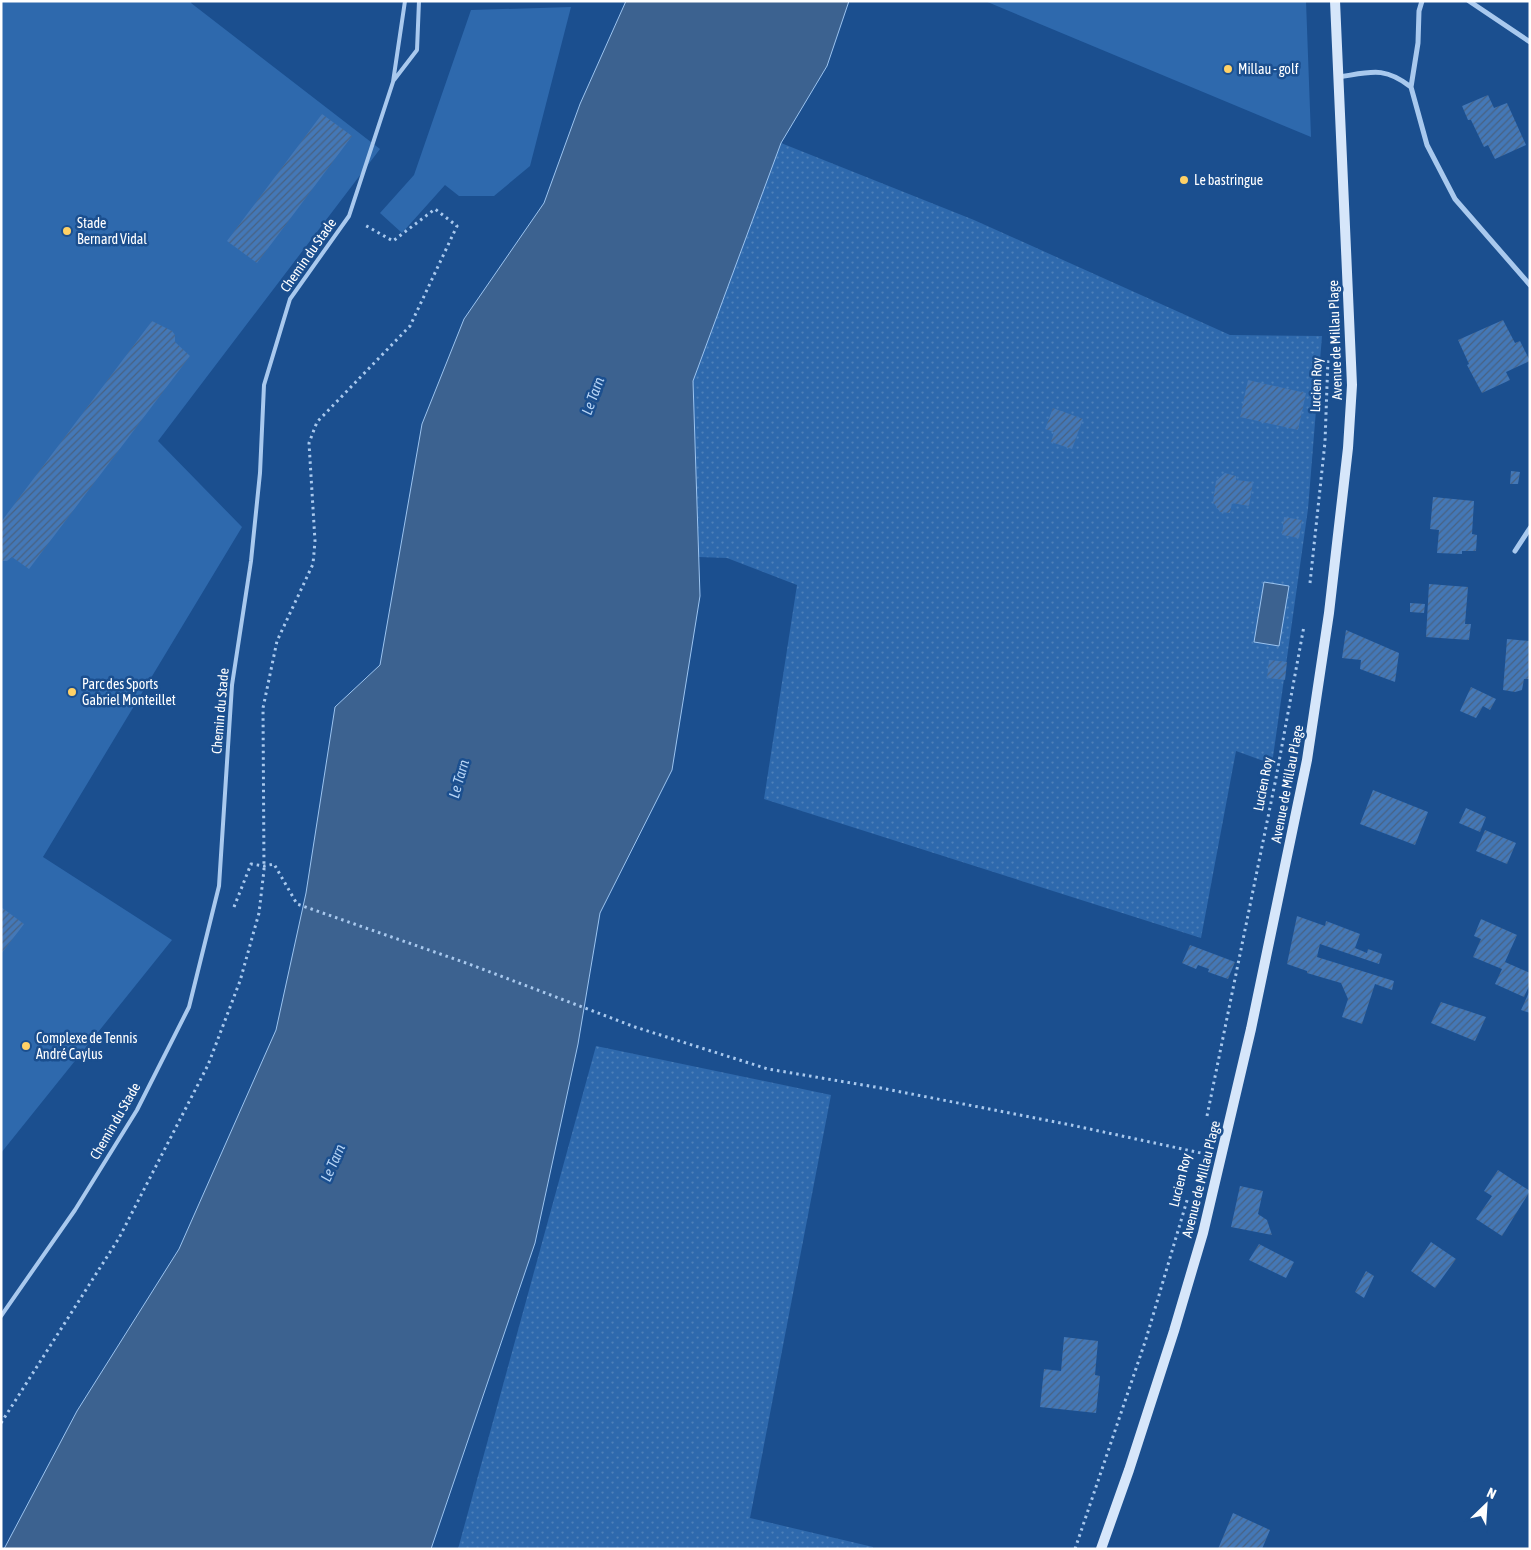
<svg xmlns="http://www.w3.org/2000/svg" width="1531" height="1550" viewBox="0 0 1531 1550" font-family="'Asap Condensed',sans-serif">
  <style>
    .green { fill: url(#green-dots) }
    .pitch { fill: #2e69ad }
    .water { fill: #3c6290; stroke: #9cc4f0 }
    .building { fill: url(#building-hatch) }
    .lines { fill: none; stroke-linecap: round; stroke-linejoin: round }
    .path { stroke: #a9c9ee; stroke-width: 3; stroke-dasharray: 2.5 4; stroke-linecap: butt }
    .lane { stroke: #a9c9ee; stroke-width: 4 }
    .street { stroke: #a9c9ee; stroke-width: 5 }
    .secondary { stroke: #d6e6fa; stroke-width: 10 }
    .poi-dot { fill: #ffd166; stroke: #1b4f8f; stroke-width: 2 }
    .labels { text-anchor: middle; stroke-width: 5; stroke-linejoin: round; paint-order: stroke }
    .poi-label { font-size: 14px; fill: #fff; stroke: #1b4f8f; text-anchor: start }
    .street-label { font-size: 14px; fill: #fff; stroke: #1b4f8f }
    .water-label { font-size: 15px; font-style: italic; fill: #b5d3f5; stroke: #1b4f8f }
  </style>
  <defs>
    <pattern id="green-dots" width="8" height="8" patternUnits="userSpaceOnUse" patternTransform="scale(1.25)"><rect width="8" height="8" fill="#2e69ad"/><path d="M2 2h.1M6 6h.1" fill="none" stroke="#4d80b9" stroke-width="1.8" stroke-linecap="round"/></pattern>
    <pattern id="building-hatch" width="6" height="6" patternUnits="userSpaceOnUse" patternTransform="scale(1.25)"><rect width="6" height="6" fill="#4478b7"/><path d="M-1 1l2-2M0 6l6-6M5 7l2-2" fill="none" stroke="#486282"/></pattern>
  </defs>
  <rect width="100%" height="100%" fill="#1b4f8f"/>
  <path class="green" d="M781 143 974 220 1230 335 1322 336 1308 509 1272 764 1236 751 1201 938 764 799 797 585 727 558 699 557 693 381Z
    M596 1046 831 1095 750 1518 873 1547V1549H458Z"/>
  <path class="pitch" d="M1 1H192L191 3 380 149 158 441 242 527 43 857 172 940 1 1153Z
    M985 1H1306L1311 137Z
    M571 7 530 166 494 196H459L445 185 402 233 380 213 414 175 471 10Z"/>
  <path class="water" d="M626 1H849L827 66 781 143 693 381 700 596 672 770 600 913 578 1044 535 1243 431 1549H4L77 1411 179 1249 276 1030 306 893 335 707 380 665 422 424 464 319 544 203 580 104Z
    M1264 582 1289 586 1279 646 1254 642Z"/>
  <path class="building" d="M1488 95 1494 108 1507 103 1526 145 1495 159 1488 145 1484 147 1471 120H1468L1462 106Z
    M322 114 352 136 257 263 227 241Z
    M1503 320 1515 343 1520 341 1530 361 1506 372 1510 380 1482 393 1467 365 1469 364 1458 340Z
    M152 321 172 331 175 335V342L190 356 29 569 12 557 7 561H1V522Z
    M1248 380 1306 393 1298 430 1240 417Z
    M1053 408 1083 419 1072 449 1051 442 1054 432 1045 429Z
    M1511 471 1520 472 1518 484H1510Z
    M1225 473 1236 476V480L1253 482 1249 506 1232 503 1230 513 1220 512 1213 502 1216 481Z
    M1433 497 1474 501 1472 534 1477 535 1476 551H1462V554L1437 553 1439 530 1430 529Z
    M1284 517 1302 520 1299 538 1282 535Z
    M1429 584 1468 587 1465 624H1471L1469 640 1426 637Z
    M1410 603 1425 604 1424 613 1410 612Z
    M1346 630 1399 653 1395 682 1360 669 1361 660 1342 658Z
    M1507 639 1530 641V679H1524L1522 690 1515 692 1503 690Z
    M1269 660 1287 662 1285 680 1267 678Z
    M1471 687 1496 699 1490 710 1483 706 1476 718 1460 711Z
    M1373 790 1428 812 1415 845 1360 824Z
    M1466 808 1486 817 1480 832 1459 823Z
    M1485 830 1516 843 1507 864 1476 851Z
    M1 907 24 924 1 954Z
    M1297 916 1325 926 1326 921 1360 934 1355 948 1367 953 1368 949 1382 954 1379 964 1320 944 1317 957 1394 981 1392 990 1375 984 1362 1024 1342 1017 1348 999 1341 983 1307 973V971L1287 964Z
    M1481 919 1517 935 1505 962 1530 973V984L1524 997 1495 984 1502 969 1473 957 1481 939 1474 936Z
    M1190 945 1235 962 1228 979 1208 972 1209 969 1198 965 1196 969 1182 963Z
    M1530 990V1013L1521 1010Z
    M1441 1002 1486 1017 1475 1041 1431 1023Z
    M1498 1170 1530 1191 1502 1236 1476 1219 1492 1196 1484 1191Z
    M1240 1186 1263 1191 1258 1214 1267 1220 1272 1235 1231 1227Z
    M1431 1242 1456 1259 1435 1288 1411 1271Z
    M1259 1244 1294 1262 1286 1278 1249 1260Z
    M1366 1271 1374 1276 1364 1298 1355 1292Z
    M1064 1337 1098 1341 1095 1375 1100 1376 1096 1413 1040 1407 1044 1369 1061 1371Z
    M1233 1513 1270 1530 1262 1549H1218Z"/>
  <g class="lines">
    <path class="path" d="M1310 583 1325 442 1328 358
      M234 907 251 864 264 866 274 864 297 904 469 964 635 1027 768 1069 881 1088 1071 1125 1201 1153
      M1207 1116 1276 778 1304 626
      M1 1423 119 1238 208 1065 240 981 259 913 264 870 263 708 277 641 313 564 315 541 309 443 317 422 410 326 457 226 435 209 393 241 363 224
      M1075 1549 1146 1339 1188 1197"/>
    <path class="lane" d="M394 80 417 50 419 1
      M1 1316 75 1210 137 1110 189 1007 219 886 232 685 251 561 260 473 264 385 290 299 349 216 393 82 405 1"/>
    <path class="street" d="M1469 1 1530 42
      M1339 77C1371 72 1384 66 1411 87L1418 43 1419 11 1422 1
      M1411 87 1427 145 1455 199 1530 285
      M1515 551 1530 528"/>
    <path class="secondary" d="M1101 1549 1129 1470 1174 1331 1203 1233 1251 1029 1307 760 1329 613 1348 448 1352 385 1335 1"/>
  </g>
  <g class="poi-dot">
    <circle cx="1228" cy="69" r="5"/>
    <circle cx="1184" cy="180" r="5"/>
    <circle cx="67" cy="231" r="5"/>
    <circle cx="72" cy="692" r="5"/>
    <circle cx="26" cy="1046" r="5"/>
  </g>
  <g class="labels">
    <g class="poi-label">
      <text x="1238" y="74">Millau - golf</text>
      <text x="1194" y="185">Le bastringue</text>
      <text x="77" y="228">Stade<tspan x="77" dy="16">Bernard Vidal</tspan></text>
      <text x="82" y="689">Parc des Sports<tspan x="82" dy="16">Gabriel Monteillet</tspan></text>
      <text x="36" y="1043">Complexe de Tennis<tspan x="36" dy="16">André Caylus</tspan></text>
    </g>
    <g class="street-label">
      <text transform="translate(308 255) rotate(-55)" y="5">Chemin du Stade</text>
      <text transform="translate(1335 340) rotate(-92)" y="5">Avenue de Millau Plage</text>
      <text transform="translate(1316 385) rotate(-88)" y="5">Lucien Roy</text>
      <text transform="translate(220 711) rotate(-85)" y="5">Chemin du Stade</text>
      <text transform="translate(1263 784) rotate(-79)" y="5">Lucien Roy</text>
      <text transform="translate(1287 784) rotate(-79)" y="5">Avenue de Millau Plage</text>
      <text transform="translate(115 1121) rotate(-60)" y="5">Chemin du Stade</text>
      <text transform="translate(1201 1179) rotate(-76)" y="5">Avenue de Millau Plage</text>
      <text transform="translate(1180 1180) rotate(-76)" y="5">Lucien Roy</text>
    </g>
    <g class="water-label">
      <text transform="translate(593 396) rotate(-70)" y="5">Le Tarn</text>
      <text transform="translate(459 779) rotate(-74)" y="5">Le Tarn</text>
      <text transform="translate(333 1163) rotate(-66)" y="5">Le Tarn</text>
    </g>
  </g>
  <rect width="1531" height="1550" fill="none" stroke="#ffffff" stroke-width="5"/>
  <g transform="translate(1486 1505) rotate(25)" stroke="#1b4f8f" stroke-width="4" paint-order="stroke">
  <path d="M0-4L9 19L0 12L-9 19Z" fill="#ffffff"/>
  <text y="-8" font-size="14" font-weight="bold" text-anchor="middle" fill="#ffffff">N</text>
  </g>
</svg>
